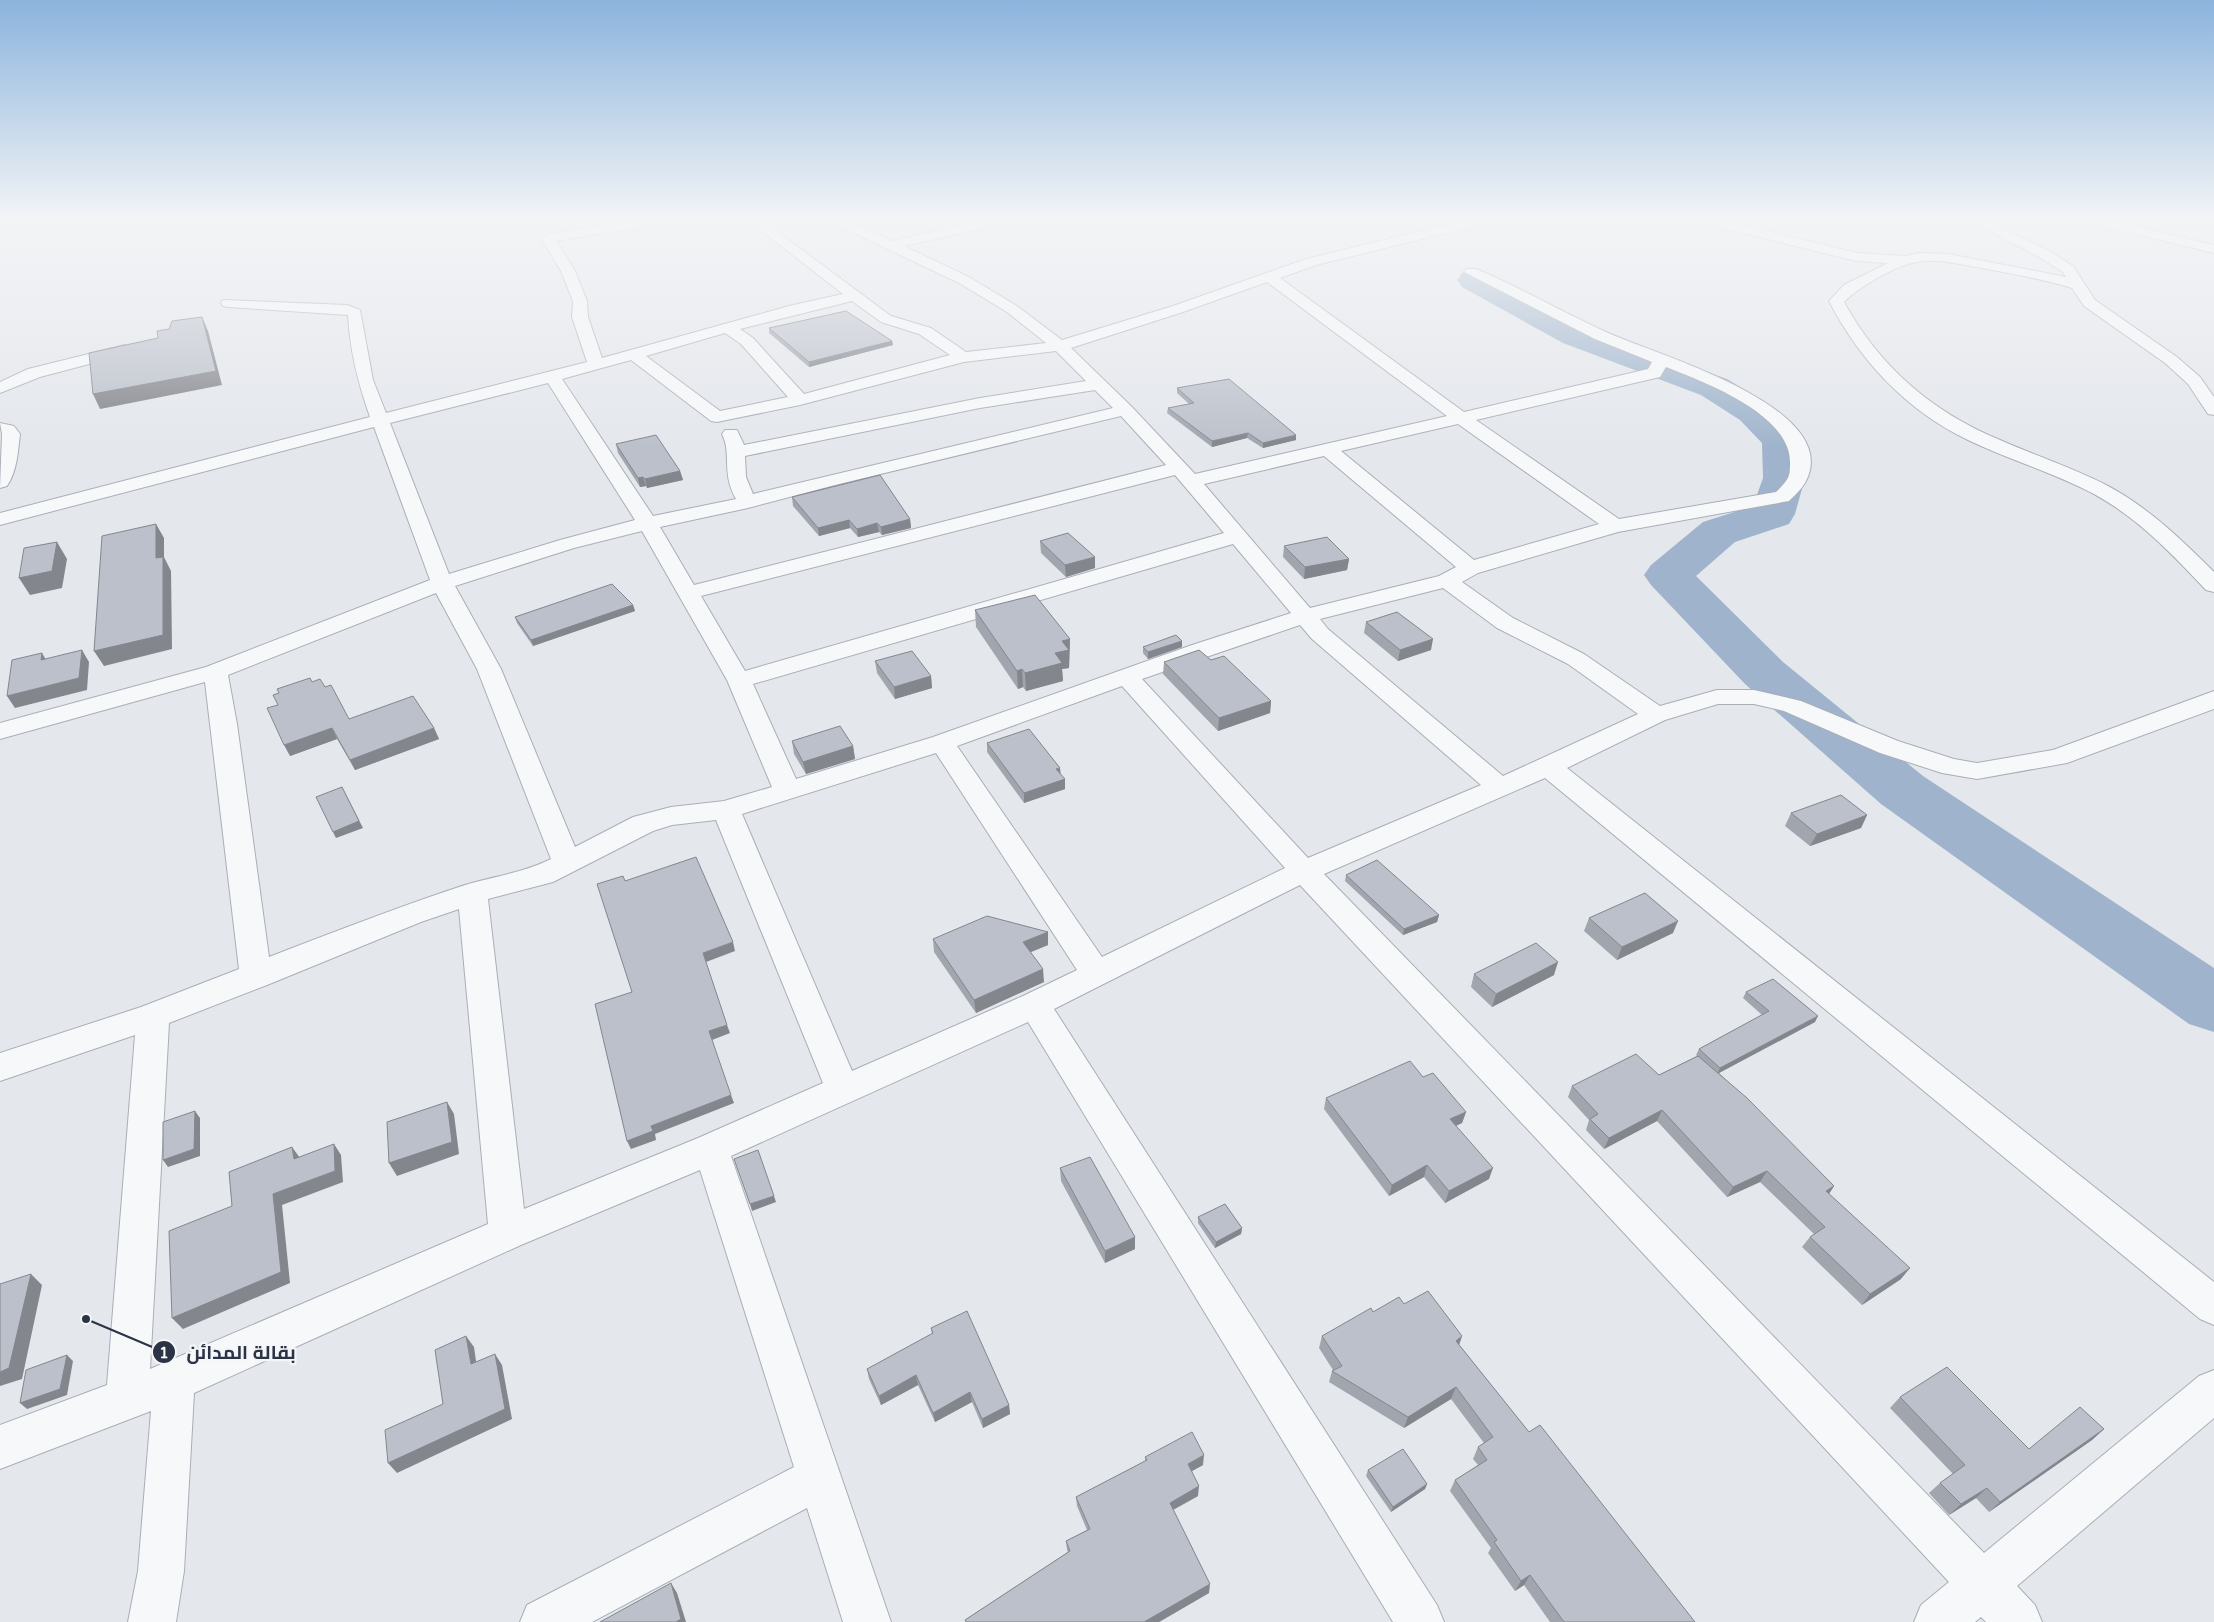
<svg xmlns="http://www.w3.org/2000/svg" width="2214" height="1622" viewBox="0 0 2214 1622" font-family="'Varela Round',Cairo,sans-serif">
  <style>
    .lines { fill: none; stroke-linecap: round; stroke-linejoin: round }
    .river { fill: #9fb4cc; fill-rule: evenodd }
    .minor-casing { stroke: #a9aeb7; stroke-width: 2 }
    .minor { fill: #f7f8fa; fill-rule: evenodd }
    .wall { fill: #a1a5ae }
    .shaded-wall { fill: #83868d }
    .building { fill: #bbc0ca; stroke: #83868d }
    .leader { fill: none; stroke: #2b3445; stroke-width: 2 }
    .callout-dot { fill: #2b3445; stroke: #f4f6f9; stroke-width: 2 }
    .mark-label { font-size: 15px; text-anchor: middle; font-weight: bold; fill: #fff }
    .callout-label { font-size: 19px; text-anchor: middle; font-weight: bold; fill: #2b3445; stroke: #f4f6f9; stroke-width: 4.5; stroke-linejoin: round; paint-order: stroke }
  </style>
  <rect width="100%" height="100%" fill="#e4e7ec"/>
  <g class="lines">
    <path class="river" d="M1473 270 1484 273 1587 329 1727 379 1768 404 1796 431 1802 440 1805 478 1795 514 1789 524 1735 542 1696 576 1783 662 1923 776 2214 968V1032L2189 1024 1881 804 1745 684 1651 585 1644 575 1651 565 1703 522 1753 506 1763 478 1762 443 1740 420 1701 395 1563 343 1462 287 1457 280 1462 273Z"/>
    <defs>
      <path id="minor" d="M632 221H660L654 225 556 241 575 271 587 301 588 317 602 358 793 305 843 294 749 221H763L891 316 931 328 966 352 1046 343 1007 312 959 283 835 224 834 221H849L892 241 980 221H1001L1000 224 904 246 969 277 1017 306 1062 340 1173 306 1306 259 1463 221H1483L1482 224 1316 265 1280 278 1464 412 1648 369 1652 362 1595 339 1464 272 1466 269H1476C1521 288 1562 312 1606 332 1650 353 1844 406 1806 481 1802 489 1795 495 1789 501L1618 532 1478 573 1462 582 1513 618 1584 654 1660 706 1717 690H1754L1801 701 1898 741 1954 759 1977 763 2053 750 2214 691V709L2067 763 1977 779 1942 773 1880 753 1784 711 1754 704H1718L1665 720 1567 768 2214 1282V1325L2200 1319 1545 778 1324 874 1984 1553 2199 1376 2214 1370V1418L2017 1586 2035 1605 2042 1622H1986L1981 1617 1975 1622H1914L1921 1605 1949 1582 1300 885 1054 1009 1437 1605 1444 1622H1393L1028 1022 731 1156 891 1622H843L807 1508 592 1622H520L527 1605 794 1467 700 1170 521 1245 194 1393 184 1571 176 1622H128L138 1571 151 1411 0 1469V1425L107 1385 135 1035 0 1081V1053L141 1007 239 969 205 682 0 739V723L206 667 430 580 374 427 0 525V513L370 417C358 383 350 352 348 315L228 307 223 306 221 303 223 300 347 305 360 310 373 380 386 413 587 362 572 317 573 301 561 271 541 238 548 234ZM1267 282 1447 416 1195 474 1131 406 1071 348 1183 312ZM852 301 881 322 919 334 950 355 804 394 753 338 740 329ZM725 333 741 344 788 397 720 411 646 356ZM1056 351 1086 381 980 398 744 445 737 430H725L722 434C732 454 721 473 736 499L653 516 562 379 631 360 711 421 717 422 800 405 964 362ZM1666 367C1704 382 1791 414 1790 463 1790 469 1790 476 1786 481 1783 485 1779 489 1776 492L1619 519 1476 420 1660 377ZM548 383 635 520 560 540 449 574 390 423ZM1095 390 1113 408 753 494 746 477 745 456 980 408ZM1121 416 1166 465 694 585 660 527 748 508 835 485ZM1458 424 1599 524 1474 560 1341 451ZM1324 456 1456 567 1439 576 1310 608 1204 484ZM1175 475 1224 533 745 671 701 596ZM642 531 727 680 772 787 724 801 671 807 633 817 575 847 501 669 455 586 574 548ZM1233 544 1291 613 1192 645 933 737 796 779 753 684ZM1443 588 1497 628 1568 664 1638 714 1503 776 1328 629 1320 619ZM436 593 477 669 551 859C521 874 487 877 456 888 393 909 331 933 269 957L237 724 228 675ZM1300 625 1312 639 1481 785 1308 858 1142 679ZM1122 686 1285 868 1102 957 957 746ZM936 753 1077 970 1023 996 852 1071 742 814ZM716 820 823 1083 698 1138 524 1209 488 899 553 882 653 831 672 825ZM459 909 488 1224 150 1369 169 1023 267 985 421 922Z
        M1705 221H1726L1857 253 1905 256 1920 253 1948 254 2066 277 2063 272 2039 257 1971 221H1986L2049 251 2073 266 2095 300 2177 357 2200 377 2214 397V415L2208 414 2188 384 2165 363 2084 306 2072 288C2043 279 2013 274 1982 268 1962 265 1938 258 1917 262 1896 265 1859 287 1844 302 1879 366 1932 412 2000 440 2036 456 2074 468 2108 486 2149 508 2182 540 2214 572V592L2206 590C2172 554 2138 518 2094 494 2054 473 2010 460 1968 440 1907 411 1860 361 1829 301L1844 285 1888 263 1856 261 1706 224Z
        M2093 221H2113L2214 245V253L2094 224Z
        M125 345 133 350 131 353 40 377 0 393V382L28 369Z
        M0 423 14 426 20 434C18 452 17 471 7 486L0 488 2 434Z"/>
    </defs>
    <use href="#minor" class="minor-casing"/>
    <use href="#minor" class="minor"/>
  </g>
  <path class="wall" d="M769 328 892 341 893 345 809 367 769 333Z
    M1177 388 1296 440 1263 448 1247 438 1212 447 1167 413 1168 408 1189 404 1177 393Z
    M616 444 680 471 683 480 647 488 646 486 640 487 618 453Z
    M792 497 910 519 911 528 882 535 879 532 858 537 850 528 819 536 793 506Z
    M1040 541 1095 557V568L1066 577 1041 553Z
    M1284 546 1349 559 1347 570 1304 579 1283 557Z
    M633 605 635 611 533 646 517 623 515 617Z
    M975 610 1070 639 1069 668 1062 669 1063 681 1026 691 1023 687 1018 689 976 627Z
    M1366 622 1431 650 1398 661 1364 633Z
    M1182 641V647L1148 659 1143 653V647Z
    M1211 660 1271 701 1270 713 1218 731 1163 674 1164 662Z
    M875 661 931 676 932 688 895 699 877 673Z
    M312 682 325 687 349 719 434 728 439 739 355 770 337 739 290 756Z
    M792 741 853 746 855 759 806 774 794 754Z
    M987 743 1061 774 1065 789 1024 803 987 752Z
    M1791 813 1867 815 1861 828 1810 846 1785 826Z
    M1346 875 1439 915 1437 922 1403 935 1345 881Z
    M1589 918 1673 933 1617 960 1584 931Z
    M933 939 1048 945 1030 952 1044 982 976 1013 934 952Z
    M1474 974 1554 975 1492 1007 1471 987Z
    M1746 992 1815 1022 1719 1073 1834 1186 1829 1194 1901 1279 1862 1305 1802 1247 1810 1237 1814 1234 1760 1182 1727 1197 1657 1121 1604 1149 1586 1130 1589 1120 1568 1097 1572 1086 1659 1075 1697 1056 1696 1055 1699 1049 1762 1015 1743 998Z
    M1423 1077 1466 1112 1462 1123 1456 1126 1489 1179 1445 1203 1424 1177 1389 1196 1324 1109 1326 1098Z
    M1060 1168 1135 1249 1105 1263 1061 1181Z
    M1198 1217 1242 1228 1241 1234 1215 1248 1198 1223Z
    M1404 1304 1462 1336 1459 1345 1529 1432 1695 1622H1550L1524 1585 1515 1591 1488 1553 1491 1548 1450 1491 1455 1480 1478 1465 1473 1459 1478 1447 1484 1443 1451 1399 1404 1428 1329 1382 1332 1371 1333 1370 1319 1348 1322 1336 1373 1312Z
    M931 1328 1009 1405 1010 1414 983 1428 972 1402 935 1422 918 1385 881 1405 869 1379 867 1369 932 1334Z
    M1900 1397 2029 1449 2104 1429 2092 1440 1989 1512 1976 1498 1949 1515 1929 1493 1940 1483 1953 1474 1890 1408Z
    M1145 1457 1203 1465 1191 1471 1198 1496 1173 1510 1209 1593 1159 1622H965V1620L1068 1552 1067 1550 1066 1541 1087 1530 1077 1506 1076 1497 1145 1461Z
    M1368 1470 1427 1484 1425 1489 1391 1512 1366 1476Z"/>
  <path class="shaded-wall" d="M202 317 208 331 222 385 100 409 93 394Z
    M892 341 893 345 809 367V362Z
    M1248 433 1247 438 1212 447V441Z
    M1296 435V440L1263 448V443Z
    M680 471 683 480 647 488 645 479Z
    M643 477 646 486 640 487 638 478Z
    M910 519 911 528 882 535 881 527Z
    M849 520 850 528 819 536 818 528Z
    M877 523 879 532 858 537 857 529Z
    M156 524 164 538V557L171 571 172 649 104 666 94 651 156 558Z
    M57 542 67 559 62 588 30 595 19 578Z
    M1095 557V568L1066 577 1065 565Z
    M1349 559 1347 570 1304 579 1305 567Z
    M633 605 635 611 533 646 531 640Z
    M1070 639 1069 668 1062 669 1063 681 1026 691 1025 673 1055 653 1062 641Z
    M1433 639 1431 650 1398 661 1400 650Z
    M1182 641V647L1148 659V652Z
    M82 650 89 662 87 690 15 708 7 696Z
    M42 653 49 665 41 660Z
    M1022 669 1023 687 1018 689 1017 671Z
    M931 676 932 688 895 699 894 687Z
    M1271 701 1270 713 1218 731 1219 718Z
    M332 728 337 739 290 756 284 745Z
    M434 728 439 739 355 770 350 760Z
    M853 746 855 759 806 774 803 762Z
    M1060 768 1061 777 1056 769Z
    M1065 779V789L1024 803V793Z
    M342 787 363 828 336 838 333 832Z
    M1867 815 1861 828 1810 846 1817 834Z
    M1439 915 1437 922 1403 935 1404 929Z
    M1678 921 1673 933 1617 960 1622 947Z
    M1048 932V945L1024 955 1023 942Z
    M733 942 735 951 706 962 703 953Z
    M1558 962 1554 975 1492 1007 1496 994Z
    M1043 969 1044 982 976 1013 974 1000Z
    M1818 1016 1815 1022 1717 1074 1720 1068Z
    M727 1025 730 1033 712 1040 709 1031Z
    M731 1095 734 1103 655 1134 656 1140 631 1149 627 1141 651 1126Z
    M447 1102 454 1114 459 1154 397 1176 389 1163Z
    M1662 1110 1657 1121 1604 1149 1609 1138Z
    M195 1111 200 1118V1156L168 1167 163 1160Z
    M1466 1112 1462 1123 1446 1130 1450 1119Z
    M334 1144 341 1155 343 1182 282 1205 290 1283 183 1329 172 1318 273 1194Z
    M292 1147 300 1158 294 1159Z
    M1427 1165 1424 1177 1389 1196 1392 1185Z
    M1493 1168 1489 1179 1445 1203 1449 1191Z
    M1767 1171 1760 1182 1727 1197 1733 1187Z
    M1834 1186 1827 1197 1826 1191Z
    M774 1196 776 1202 752 1211 750 1204Z
    M1242 1228 1241 1234 1215 1248 1216 1242Z
    M1135 1237V1249L1105 1263V1251Z
    M1910 1268 1901 1279 1862 1305 1870 1294Z
    M31 1274 42 1285 22 1379 0 1386V1372Z
    M466 1336 474 1347 478 1375 471 1364Z
    M1462 1336 1458 1348 1456 1341Z
    M495 1354 502 1365 512 1419 397 1473 388 1463Z
    M67 1355 73 1361 67 1395 27 1409 20 1403Z
    M916 1375 918 1385 881 1405 879 1396Z
    M1456 1387 1451 1399 1404 1428 1408 1417Z
    M970 1392 972 1402 935 1422 933 1413Z
    M1009 1405 1010 1414 983 1428 982 1419Z
    M2104 1429 2092 1440 1989 1512 2000 1502Z
    M1204 1455 1203 1465 1187 1474 1188 1464Z
    M1427 1484 1425 1489 1391 1512 1393 1507Z
    M1199 1486 1198 1496 1169 1512 1170 1503Z
    M1987 1488 1976 1498 1949 1515 1961 1504Z
    M1530 1575 1524 1585 1515 1591 1521 1581Z
    M671 1583 677 1593 686 1622H676Z
    M1210 1584 1209 1593 1159 1622H1144Z"/>
  <path class="building" d="M846 311 892 341 809 362 769 328Z
    M202 317 216 371 93 394 89 353 158 338 157 331 169 329 172 321Z
    M1229 379 1296 435 1263 443 1248 433 1212 441 1168 408 1194 403 1177 388Z
    M656 435 680 471 645 479 643 477 638 478 616 444Z
    M880 475 910 519 881 527 877 523 857 529 849 520 818 528 792 497Z
    M156 524V558L163 557V635L94 651 102 536Z
    M1068 533 1095 557 1065 565 1040 541Z
    M1327 537 1349 559 1305 567 1284 546Z
    M57 542 52 571 19 578 24 548Z
    M612 584 633 605 531 640 515 617Z
    M1035 595 1070 639 1062 641 1069 650 1055 653 1062 663 1025 673 1022 669 1017 671 975 610Z
    M1397 612 1433 639 1400 650 1366 622Z
    M1176 635 1182 641 1148 652 1143 647Z
    M82 650 79 678 7 696 12 660 42 653 41 660Z
    M1199 650 1211 660 1224 656 1271 701 1219 718 1164 662Z
    M912 651 931 676 894 687 875 661Z
    M310 678 312 682 320 679 325 687 331 685 349 719 413 696 434 728 350 760 332 728 284 745 267 708 278 705 273 695 279 693 277 689Z
    M840 726 853 746 803 762 792 741Z
    M1029 729 1060 768 1056 769 1065 779 1024 793 987 743Z
    M342 787 359 821 333 832 316 797Z
    M1841 795 1867 815 1817 834 1791 813Z
    M696 857 733 942 703 953 727 1025 709 1031 731 1095 651 1126 653 1131 627 1141 595 1004 632 992 597 884 623 876 625 881Z
    M1377 860 1439 915 1404 929 1346 875Z
    M1645 893 1678 921 1622 947 1589 918Z
    M987 916 1048 932 1023 942 1043 969 974 1000 933 939Z
    M1536 943 1558 962 1496 994 1474 974Z
    M1773 979 1818 1016 1720 1068 1699 1049 1769 1011 1746 992Z
    M1636 1054 1659 1075 1698 1056 1747 1098 1834 1186 1826 1191 1910 1268 1870 1294 1810 1237 1825 1227 1767 1171 1733 1187 1662 1110 1609 1138 1590 1119 1598 1114 1572 1086Z
    M1410 1061 1423 1077 1433 1073 1466 1112 1450 1119 1493 1168 1449 1191 1427 1165 1392 1185 1326 1098Z
    M447 1102 452 1142 389 1163 387 1122Z
    M195 1111 194 1149 163 1160V1122Z
    M334 1144 335 1171 273 1194 281 1272 172 1318 169 1231 232 1206 229 1172 292 1147 294 1159Z
    M758 1150 774 1196 750 1204 734 1159Z
    M1090 1157 1135 1237 1105 1251 1060 1168Z
    M1225 1204 1242 1228 1216 1242 1198 1217Z
    M31 1274 9 1368 0 1372V1284Z
    M1428 1291 1462 1336 1456 1341 1529 1432 1540 1425 1695 1622H1564L1530 1575 1521 1581 1494 1542 1497 1540 1455 1480 1487 1460 1478 1447 1493 1437 1456 1387 1408 1417 1332 1371 1342 1366 1322 1336 1371 1308 1373 1312 1399 1297 1404 1304Z
    M967 1311 1009 1405 982 1419 970 1392 933 1413 916 1375 879 1396 867 1369 933 1333 931 1328Z
    M466 1336 471 1364 495 1354 505 1409 388 1463 385 1430 443 1404 435 1350Z
    M67 1355 60 1389 20 1403 26 1370Z
    M1947 1367 2029 1449 2080 1407 2104 1429 2000 1502 1987 1488 1961 1504 1940 1483 1965 1465 1900 1397Z
    M1192 1432 1204 1455 1188 1464 1199 1486 1170 1503 1210 1584 1144 1622H966L965 1620 1070 1551 1066 1541 1090 1529 1076 1497 1147 1460 1145 1457Z
    M1403 1449 1427 1484 1393 1507 1368 1470Z
    M671 1583 681 1619 676 1622H600Z"/>
  <linearGradient id="sky" x2="0" y2="1"><stop stop-color="#8bb4dd"/><stop offset="0.49" stop-color="#f3f4f6"/><stop offset="1" stop-color="#f3f4f6" stop-opacity="0"/></linearGradient>
  <rect width="2214" height="448" fill="url(#sky)"/>
  <path class="leader" d="M86 1319L164 1352"/>
  <g class="callout-dot">
    <circle cx="86" cy="1319" r="5"/>
    <circle cx="164" cy="1352" r="12"/>
  </g>
  <g class="mark-label">
    <text x="164" y="1358">1</text>
  </g>
  <g class="callout-label">
    <text x="241" y="1359">بقالة المدائن</text>
  </g>
</svg>
